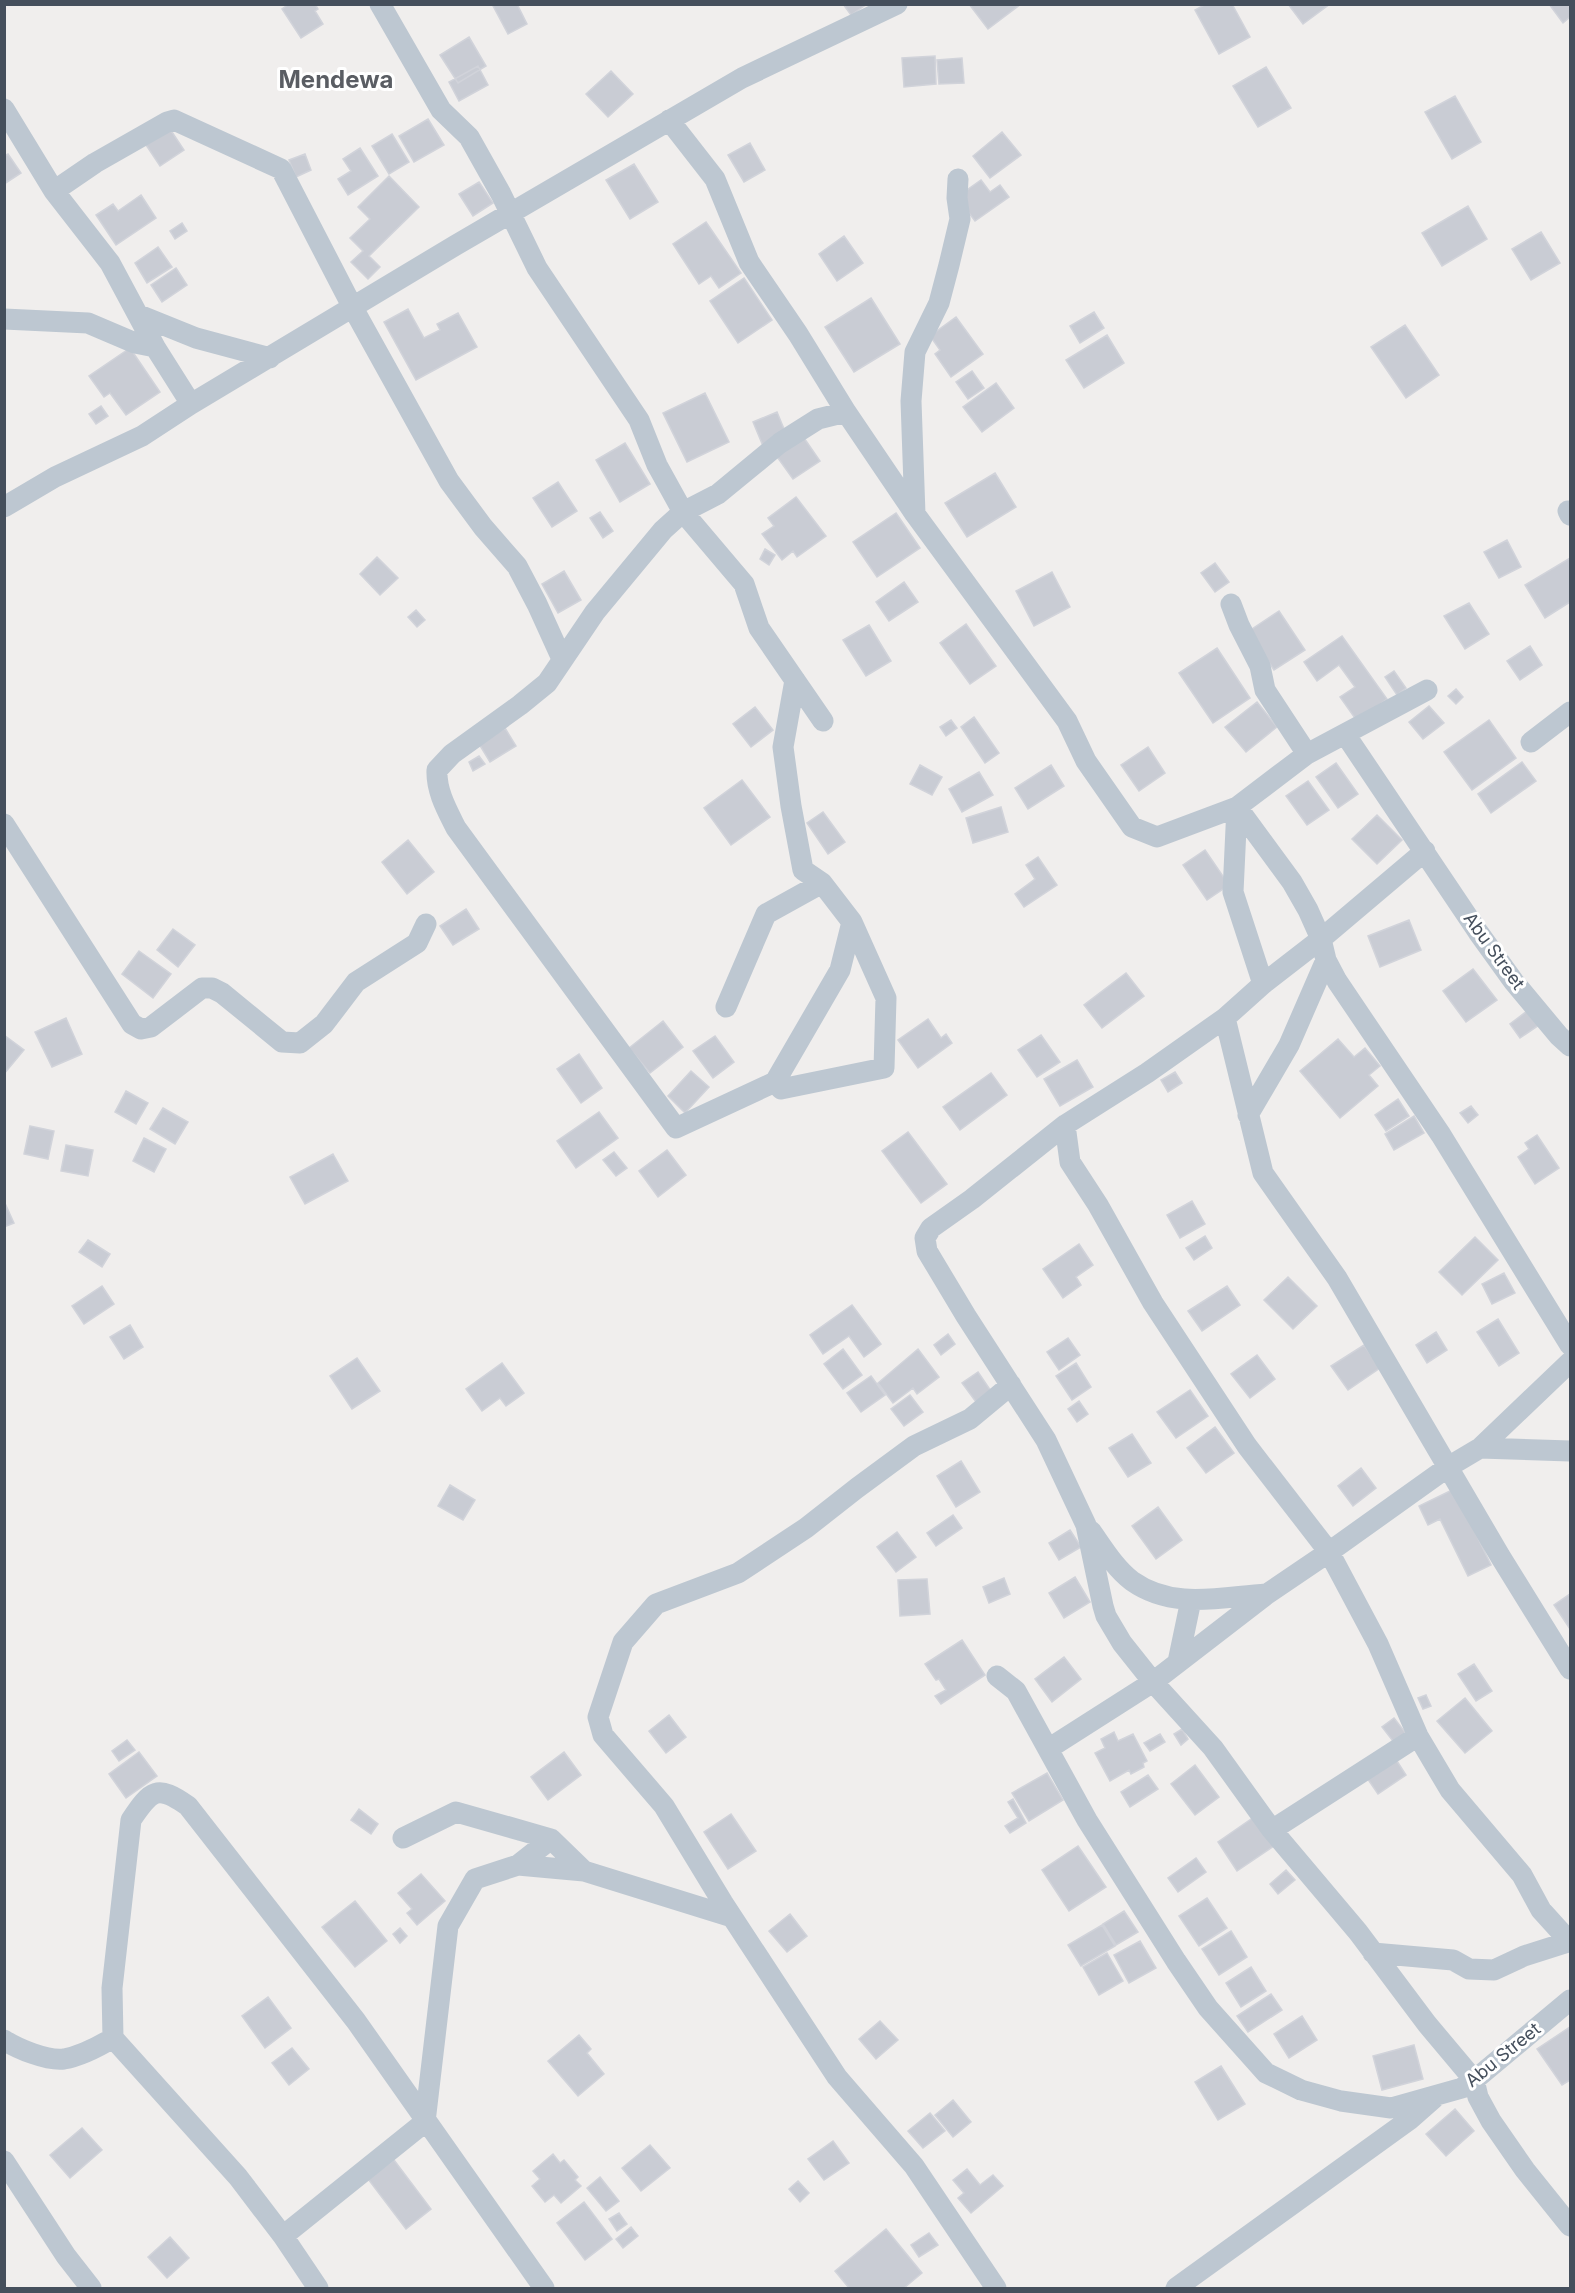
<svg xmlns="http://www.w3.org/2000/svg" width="1575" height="2293" viewBox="0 0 1575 2293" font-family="Inter,sans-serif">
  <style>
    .building { fill: #c9ccd4; stroke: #d1d3da; stroke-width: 1.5 }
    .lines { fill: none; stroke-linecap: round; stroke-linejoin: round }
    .street { stroke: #bdc7d1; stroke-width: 21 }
    .labels { text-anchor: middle; stroke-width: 6; stroke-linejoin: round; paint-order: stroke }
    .street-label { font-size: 18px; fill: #454f5c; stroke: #fff }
    .district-label { font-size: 24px; font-weight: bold; fill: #5a5d63; stroke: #fff }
  </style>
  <rect width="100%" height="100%" fill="#f0eeed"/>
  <path class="building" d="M289 4H315L318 9 315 11 323 24 301 38 282 9Z
    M492 4H517L527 24 508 34Z
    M843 4H867L851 15Z
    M969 4H1021L988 29Z
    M1206 4H1232L1250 37 1219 54 1195 10Z
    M1288 4H1330L1303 24Z
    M1549 4H1570V17L1563 23Z
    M469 37 486 66 458 83 440 55Z
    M935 56 936 84 904 87 902 58Z
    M962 58 964 83 939 84 937 60Z
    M478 66 488 85 459 101 449 82Z
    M1266 67 1291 108 1258 127 1233 86Z
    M611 71 633 94 608 117 586 94Z
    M1455 96 1481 142 1452 159 1425 112Z
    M428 119 444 145 414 162 399 136Z
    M170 129 184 150 160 166 146 145Z
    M1002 132 1021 155 990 178 973 156Z
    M392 134 409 162 389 174 372 146Z
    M750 143 765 170 744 182 728 155Z
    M360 148 378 176 348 195 338 179 351 171 343 159Z
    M8 154 21 173 4 184V156Z
    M305 154 311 170 296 177 289 160Z
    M634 164 658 202 630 219 606 180Z
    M389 176 419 207 369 256 380 267 368 279 351 262 363 251 350 238 370 219 358 207Z
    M981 180 990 192 1000 185 1009 197 975 221 957 197Z
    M479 182 493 203 473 216 459 194Z
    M141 195 156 218 116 245 96 215 113 204 118 211Z
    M1468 206 1487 239 1442 266 1422 233Z
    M706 222 741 273 719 288 711 276 699 284 673 244Z
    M182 223 187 231 175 239 170 231Z
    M1541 232 1560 263 1531 280 1512 249Z
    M844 236 863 263 837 281 819 254Z
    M158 247 172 267 147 283 135 263Z
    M176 268 187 285 162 302 151 285Z
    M744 278 772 320 738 343 710 301Z
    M871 298 900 344 854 372 825 327Z
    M408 309 424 338 440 330 437 324 458 313 477 347 416 380 384 322Z
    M1094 312 1104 328 1080 343 1070 326Z
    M956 317 983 354 951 377 935 354 940 350 930 336Z
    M1405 325 1439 375 1406 398 1371 347Z
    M1107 335 1124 363 1084 388 1066 360Z
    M130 348 160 392 126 415 110 393 104 397 89 376Z
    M972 371 984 388 968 399 956 382Z
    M996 383 1014 408 982 432 963 407Z
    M705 393 729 442 687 462 663 413Z
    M101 406 108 416 96 424 89 414Z
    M777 412 787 436 763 446 753 422Z
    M802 435 820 461 793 479 775 454Z
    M625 443 650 484 620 502 596 460Z
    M995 473 1016 507 967 537 945 503Z
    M558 482 577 511 552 527 533 498Z
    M796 497 826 536 797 557 793 551 782 560 762 534 774 526 768 518Z
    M600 512 613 531 603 538 590 518Z
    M896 513 920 548 877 577 853 542Z
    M1507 540 1521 567 1499 578 1484 552Z
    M765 549 775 555 769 565 760 559Z
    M377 557 398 578 380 595 360 574Z
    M1570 558V602L1545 618 1525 585Z
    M1215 563 1229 582 1215 592 1201 573Z
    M564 571 581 600 558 613 542 584Z
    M1052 572 1070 607 1034 626 1016 591Z
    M904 582 918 602 889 621 876 602Z
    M1469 603 1489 634 1465 649 1444 616Z
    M416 610 425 620 417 627 408 617Z
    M1279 611 1305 650 1274 670 1249 631Z
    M966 624 996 666 970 684 940 643Z
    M869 625 891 661 866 676 843 640Z
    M1342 636 1387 699 1357 721 1340 697 1355 687 1339 665 1317 681 1304 662Z
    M1530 646 1542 665 1520 680 1507 661Z
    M1217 648 1250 698 1213 723 1179 673Z
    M1394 671 1406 688 1397 695 1385 677Z
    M1456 689 1463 697 1456 704 1448 696Z
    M1257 702 1277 727 1246 752 1225 727Z
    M1429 706 1444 723 1423 739 1409 722Z
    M755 707 773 730 751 747 733 724Z
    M974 717 999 753 985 763 961 727Z
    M951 720 957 728 946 736 940 727Z
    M1489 720 1516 758 1472 790 1444 752Z
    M505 728 516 746 490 762 479 744Z
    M1148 747 1165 773 1139 791 1121 765Z
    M479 756 485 764 473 771 469 762Z
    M1522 762 1536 781 1491 813 1478 794Z
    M1336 763 1358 794 1338 808 1316 777Z
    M920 765 942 777 932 795 910 784Z
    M1051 765 1064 786 1028 809 1015 788Z
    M979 772 993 795 962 812 949 789Z
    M742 780 770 817 731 845 704 808Z
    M1308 781 1329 810 1307 825 1286 796Z
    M1001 807 1008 832 973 843 966 818Z
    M823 812 845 842 828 854 807 823Z
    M1377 815 1402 840 1377 864 1352 839Z
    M408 840 434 872 407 894 382 862Z
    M1205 850 1229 885 1207 900 1183 865Z
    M1038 857 1057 885 1024 907 1015 894 1035 879 1026 865Z
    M466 909 479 929 453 945 440 926Z
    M1409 920 1421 950 1380 967 1368 936Z
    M173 929 195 945 178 967 157 950Z
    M139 951 171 974 153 998 122 974Z
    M1473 969 1497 1000 1466 1022 1443 991Z
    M1126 973 1144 996 1102 1028 1084 1005Z
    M1531 1008 1542 1023 1520 1038 1510 1024Z
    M66 1018 82 1054 52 1067 35 1032Z
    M928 1019 941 1038 946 1034 952 1043 918 1068 898 1040Z
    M663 1021 683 1047 650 1073 629 1048Z
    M4 1035 24 1050 4 1074Z
    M1041 1035 1060 1062 1037 1077 1018 1050Z
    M715 1036 734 1062 713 1078 693 1051Z
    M1338 1039 1354 1057 1365 1048 1380 1066 1369 1075 1378 1086 1340 1118 1300 1071Z
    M579 1054 602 1088 581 1103 557 1069Z
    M1077 1060 1093 1087 1060 1106 1044 1079Z
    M691 1071 709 1087 685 1113 668 1096Z
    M1175 1072 1182 1083 1168 1092 1161 1080Z
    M991 1073 1007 1095 960 1130 943 1107Z
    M126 1091 148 1103 136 1124 115 1112Z
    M1398 1099 1409 1116 1386 1131 1375 1115Z
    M1471 1106 1478 1115 1468 1123 1460 1113Z
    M163 1108 188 1122 175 1144 150 1129Z
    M599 1112 618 1138 576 1168 557 1141Z
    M1414 1116 1424 1133 1394 1150 1385 1134Z
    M30 1126 54 1131 48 1159 24 1154Z
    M908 1132 947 1184 921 1203 882 1151Z
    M1537 1135 1559 1168 1535 1184 1518 1157 1529 1149 1525 1143Z
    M144 1138 166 1149 154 1172 133 1161Z
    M66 1145 93 1150 88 1176 61 1171Z
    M667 1150 686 1175 658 1197 639 1171Z
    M614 1152 627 1168 616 1176 603 1160Z
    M333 1154 348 1181 305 1204 290 1177Z
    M4 1201 14 1223 4 1227Z
    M1192 1201 1205 1224 1180 1238 1167 1215Z
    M1205 1236 1212 1248 1194 1260 1186 1248Z
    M1475 1237 1498 1260 1462 1295 1439 1272Z
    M88 1240 110 1254 102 1267 79 1252Z
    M1079 1244 1093 1265 1076 1277 1081 1285 1063 1298 1043 1269Z
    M1504 1273 1515 1293 1492 1304 1482 1284Z
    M1288 1277 1317 1306 1293 1329 1264 1300Z
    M102 1286 114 1304 84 1324 72 1306Z
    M1227 1286 1240 1305 1202 1331 1188 1311Z
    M852 1305 881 1344 864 1357 849 1336 823 1354 810 1335Z
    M1498 1319 1519 1353 1499 1366 1477 1332Z
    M130 1325 143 1347 124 1359 110 1337Z
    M1436 1332 1447 1350 1427 1363 1416 1345Z
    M948 1334 955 1344 941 1355 934 1345Z
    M1068 1338 1080 1355 1059 1370 1047 1352Z
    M1364 1345 1380 1368 1348 1390 1331 1366Z
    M843 1349 862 1375 843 1389 824 1364Z
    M918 1349 939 1377 917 1394 913 1388 893 1403 878 1383Z
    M1257 1355 1275 1379 1250 1398 1231 1374Z
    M357 1358 380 1391 352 1409 330 1376Z
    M502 1363 524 1393 506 1406 500 1398 482 1411 466 1389Z
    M1076 1363 1091 1387 1072 1400 1056 1376Z
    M978 1372 991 1391 976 1402 962 1383Z
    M871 1376 885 1395 861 1412 847 1393Z
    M1190 1390 1208 1416 1176 1438 1157 1412Z
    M910 1395 923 1412 904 1426 891 1409Z
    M1079 1401 1088 1414 1077 1422 1068 1409Z
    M1215 1427 1234 1453 1206 1473 1187 1448Z
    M1132 1434 1151 1463 1128 1477 1109 1448Z
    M961 1461 980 1492 956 1507 937 1476Z
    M1361 1468 1376 1488 1353 1506 1338 1486Z
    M450 1485 475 1500 463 1520 438 1506Z
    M1454 1489 1491 1565 1468 1576 1440 1519 1428 1525 1419 1506Z
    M1158 1507 1182 1540 1156 1559 1132 1526Z
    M953 1515 962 1528 936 1546 927 1533Z
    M1070 1530 1081 1547 1059 1560 1049 1543Z
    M897 1532 916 1557 896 1572 877 1547Z
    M1075 1577 1090 1602 1064 1618 1049 1593Z
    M1004 1578 1010 1594 989 1603 983 1587Z
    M927 1579 930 1614 900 1616 898 1580Z
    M1570 1594V1629L1554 1605Z
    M962 1640 985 1675 941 1704 935 1696 946 1690 939 1679 936 1680 925 1664Z
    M1064 1657 1081 1679 1052 1702 1035 1679Z
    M1474 1664 1492 1691 1476 1701 1458 1674Z
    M1426 1695 1431 1706 1423 1709 1418 1698Z
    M1465 1698 1492 1731 1465 1753 1437 1721Z
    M669 1715 686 1737 666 1753 649 1731Z
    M1394 1718 1408 1736 1396 1745 1382 1727Z
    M1182 1729 1188 1739 1181 1745 1174 1734Z
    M1114 1732 1118 1741 1133 1734 1147 1761 1143 1763 1144 1767 1131 1774 1129 1770 1110 1781 1095 1753 1105 1748 1101 1739Z
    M1160 1734 1165 1742 1150 1751 1144 1743Z
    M127 1740 135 1750 119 1761 112 1751Z
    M139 1752 157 1776 126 1798 109 1774Z
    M564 1752 581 1775 548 1800 531 1777Z
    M1395 1758 1406 1775 1378 1794 1367 1778Z
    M1195 1765 1219 1797 1195 1815 1171 1784Z
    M1047 1773 1063 1800 1029 1821 1012 1793Z
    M1148 1775 1158 1789 1130 1807 1121 1792Z
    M1013 1799 1026 1823 1010 1833 1005 1826 1018 1818 1008 1802Z
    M359 1809 378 1824 371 1834 351 1820Z
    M731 1814 756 1851 728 1869 704 1832Z
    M1254 1817 1274 1846 1237 1871 1218 1842Z
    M1078 1846 1106 1887 1069 1911 1042 1870Z
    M1196 1858 1206 1872 1178 1892 1168 1878Z
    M1286 1870 1295 1880 1278 1894 1270 1884Z
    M421 1874 445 1901 417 1925 407 1913 412 1909 398 1893Z
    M1207 1898 1227 1928 1199 1946 1179 1916Z
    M355 1901 387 1941 355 1967 322 1927Z
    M1124 1911 1138 1932 1116 1945 1103 1924Z
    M790 1914 807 1936 787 1952 769 1931Z
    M1102 1925 1115 1946 1081 1966 1068 1945Z
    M400 1928 407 1936 400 1943 393 1934Z
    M1231 1931 1247 1957 1219 1975 1202 1949Z
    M1140 1941 1156 1968 1129 1983 1114 1955Z
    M1107 1953 1123 1981 1099 1995 1083 1967Z
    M1251 1967 1266 1991 1241 2007 1226 1983Z
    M1271 1994 1282 2010 1248 2032 1237 2016Z
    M268 1997 291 2028 265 2048 242 2016Z
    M1302 2016 1317 2040 1289 2058 1274 2034Z
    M880 2021 898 2040 876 2059 859 2039Z
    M1570 2027V2080L1562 2085 1537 2049Z
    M579 2035 591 2049 587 2053 604 2074 578 2096 548 2061Z
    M1414 2045 1423 2079 1382 2090 1373 2056Z
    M292 2048 309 2069 289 2085 272 2063Z
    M1221 2066 1245 2104 1218 2120 1195 2082Z
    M953 2100 971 2122 953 2137 935 2115Z
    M1455 2109 1474 2131 1446 2156 1426 2134Z
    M930 2113 945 2131 923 2148 908 2131Z
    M82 2128 102 2150 70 2178 50 2155Z
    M833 2141 849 2163 824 2180 808 2159Z
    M650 2145 670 2168 641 2191 622 2168Z
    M553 2154 560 2163 564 2160 578 2177 575 2180 581 2186 561 2203 554 2195 545 2202 532 2186 540 2179 533 2171Z
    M394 2160 431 2209 406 2229 368 2179Z
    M967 2169 980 2185 993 2175 1003 2186 971 2213 958 2198 964 2193 953 2180Z
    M600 2177 619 2201 606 2211 587 2188Z
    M798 2181 809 2193 800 2202 789 2189Z
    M584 2202 612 2239 585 2260 557 2223Z
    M619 2213 627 2224 617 2231 609 2219Z
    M631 2227 638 2236 623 2248 616 2239Z
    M886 2229 922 2273 904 2288H849L835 2271Z
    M929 2233 938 2245 919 2257 911 2245Z
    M170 2237 189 2258 167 2278 148 2257Z"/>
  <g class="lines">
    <path class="street" d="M380 4 441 110 469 137 501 194 537 268 639 420 657 465 683 512 744 584 759 628 823 721
      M4 109 54 191 110 263 155 347
      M669 120 715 179 749 262 798 334 846 412 915 514
      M958 179 957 198 960 219 949 265 939 303 915 352 911 401 915 514 1067 721 1086 761 1132 827 1157 837 1237 807 1233 892 1263 984 1225 1018 1147 1073 1065 1125 972 1199 931 1228 925 1238 927 1251 966 1316 1046 1440 1086 1525 1103 1606 1106 1616 1122 1643 1153 1682 1213 1748 1272 1830 1358 1932 1427 2024 1474 2080 1478 2097 1491 2121 1525 2170 1570 2226
      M54 191 95 163 167 122 174 120 281 169 353 308 449 481 483 527 517 566 537 604 562 659
      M139 315 196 338 270 358
      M4 319 88 323 135 343 155 347 191 404 456 245 742 78 897 4
      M4 507 55 477 142 436 191 404
      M1568 511 1570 515
      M1231 604 1239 625 1260 666 1265 690 1307 754
      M795 680 783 747 791 806 803 870 822 883 852 922 840 970 775 1082 676 1128 456 828C447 810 436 791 437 770L452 754 520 705 547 683 595 612 663 530 683 512 718 494 780 443 818 419 846 412
      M1427 690 1307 754 1237 807 1292 882 1308 910 1321 939 1326 960 1337 981 1441 1135 1570 1345
      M1345 734 1478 932 1514 982 1559 1036 1570 1046
      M1531 742 1570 712
      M4 824 132 1024 141 1029 151 1027 202 988H212L222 993 282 1042 300 1043 324 1024 356 982 417 943 426 924
      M1263 984 1321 939 1425 851
      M726 1007 766 914 822 883
      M1225 1018 1263 1173 1337 1278 1500 1556 1570 1669
      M775 1082 781 1089 884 1068 886 998 852 922
      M1248 1115 1289 1045 1326 960
      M1065 1125 1070 1162 1098 1205 1153 1303 1247 1446 1329 1552 1378 1644 1418 1736 1450 1790 1522 1875 1541 1910 1570 1942
      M1480 1448 1570 1451
      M1091 1531C1103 1548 1115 1568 1132 1581 1173 1610 1220 1597 1266 1594
      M1178 1662 1191 1600
      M997 1676 1016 1691 1087 1820 1176 1961 1208 2008 1266 2073 1301 2090 1341 2101 1391 2108 1462 2088 1478 2077 1570 2000
      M1048 1749 1153 1682 1267 1594 1329 1552 1448 1467 1480 1448 1570 1362
      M1272 1830 1418 1736
      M403 1838 456 1812 551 1839 584 1871 732 1917
      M518 1865 584 1871
      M1373 1953 1453 1960 1469 1969 1494 1970 1524 1956 1568 1942
      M4 2040C18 2049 47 2061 64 2059 81 2056 98 2047 113 2038
      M4 2161 66 2256 91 2288
      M283 2236 425 2122 448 1926 475 1879 518 1865 551 1839
      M318 2288 283 2236 238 2177 113 2038 112 1988 131 1820C151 1790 157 1784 188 1806L356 2021 544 2288
      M996 2288 914 2166 837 2077 723 1903 664 1806 603 1735 598 1717 623 1642 656 1604 738 1573 806 1528 857 1488 914 1446 970 1419 1011 1385
      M1176 2288 1409 2120 1434 2098"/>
  </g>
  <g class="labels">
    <g class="street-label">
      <text transform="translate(1494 951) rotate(54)" y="6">Abu Street</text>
      <text transform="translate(1503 2055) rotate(-39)" y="6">Abu Street</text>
    </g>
    <g class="district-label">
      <text x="336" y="88">Mendewa</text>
    </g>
  </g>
  <rect width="1575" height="2293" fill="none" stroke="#454f5c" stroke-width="12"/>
</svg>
